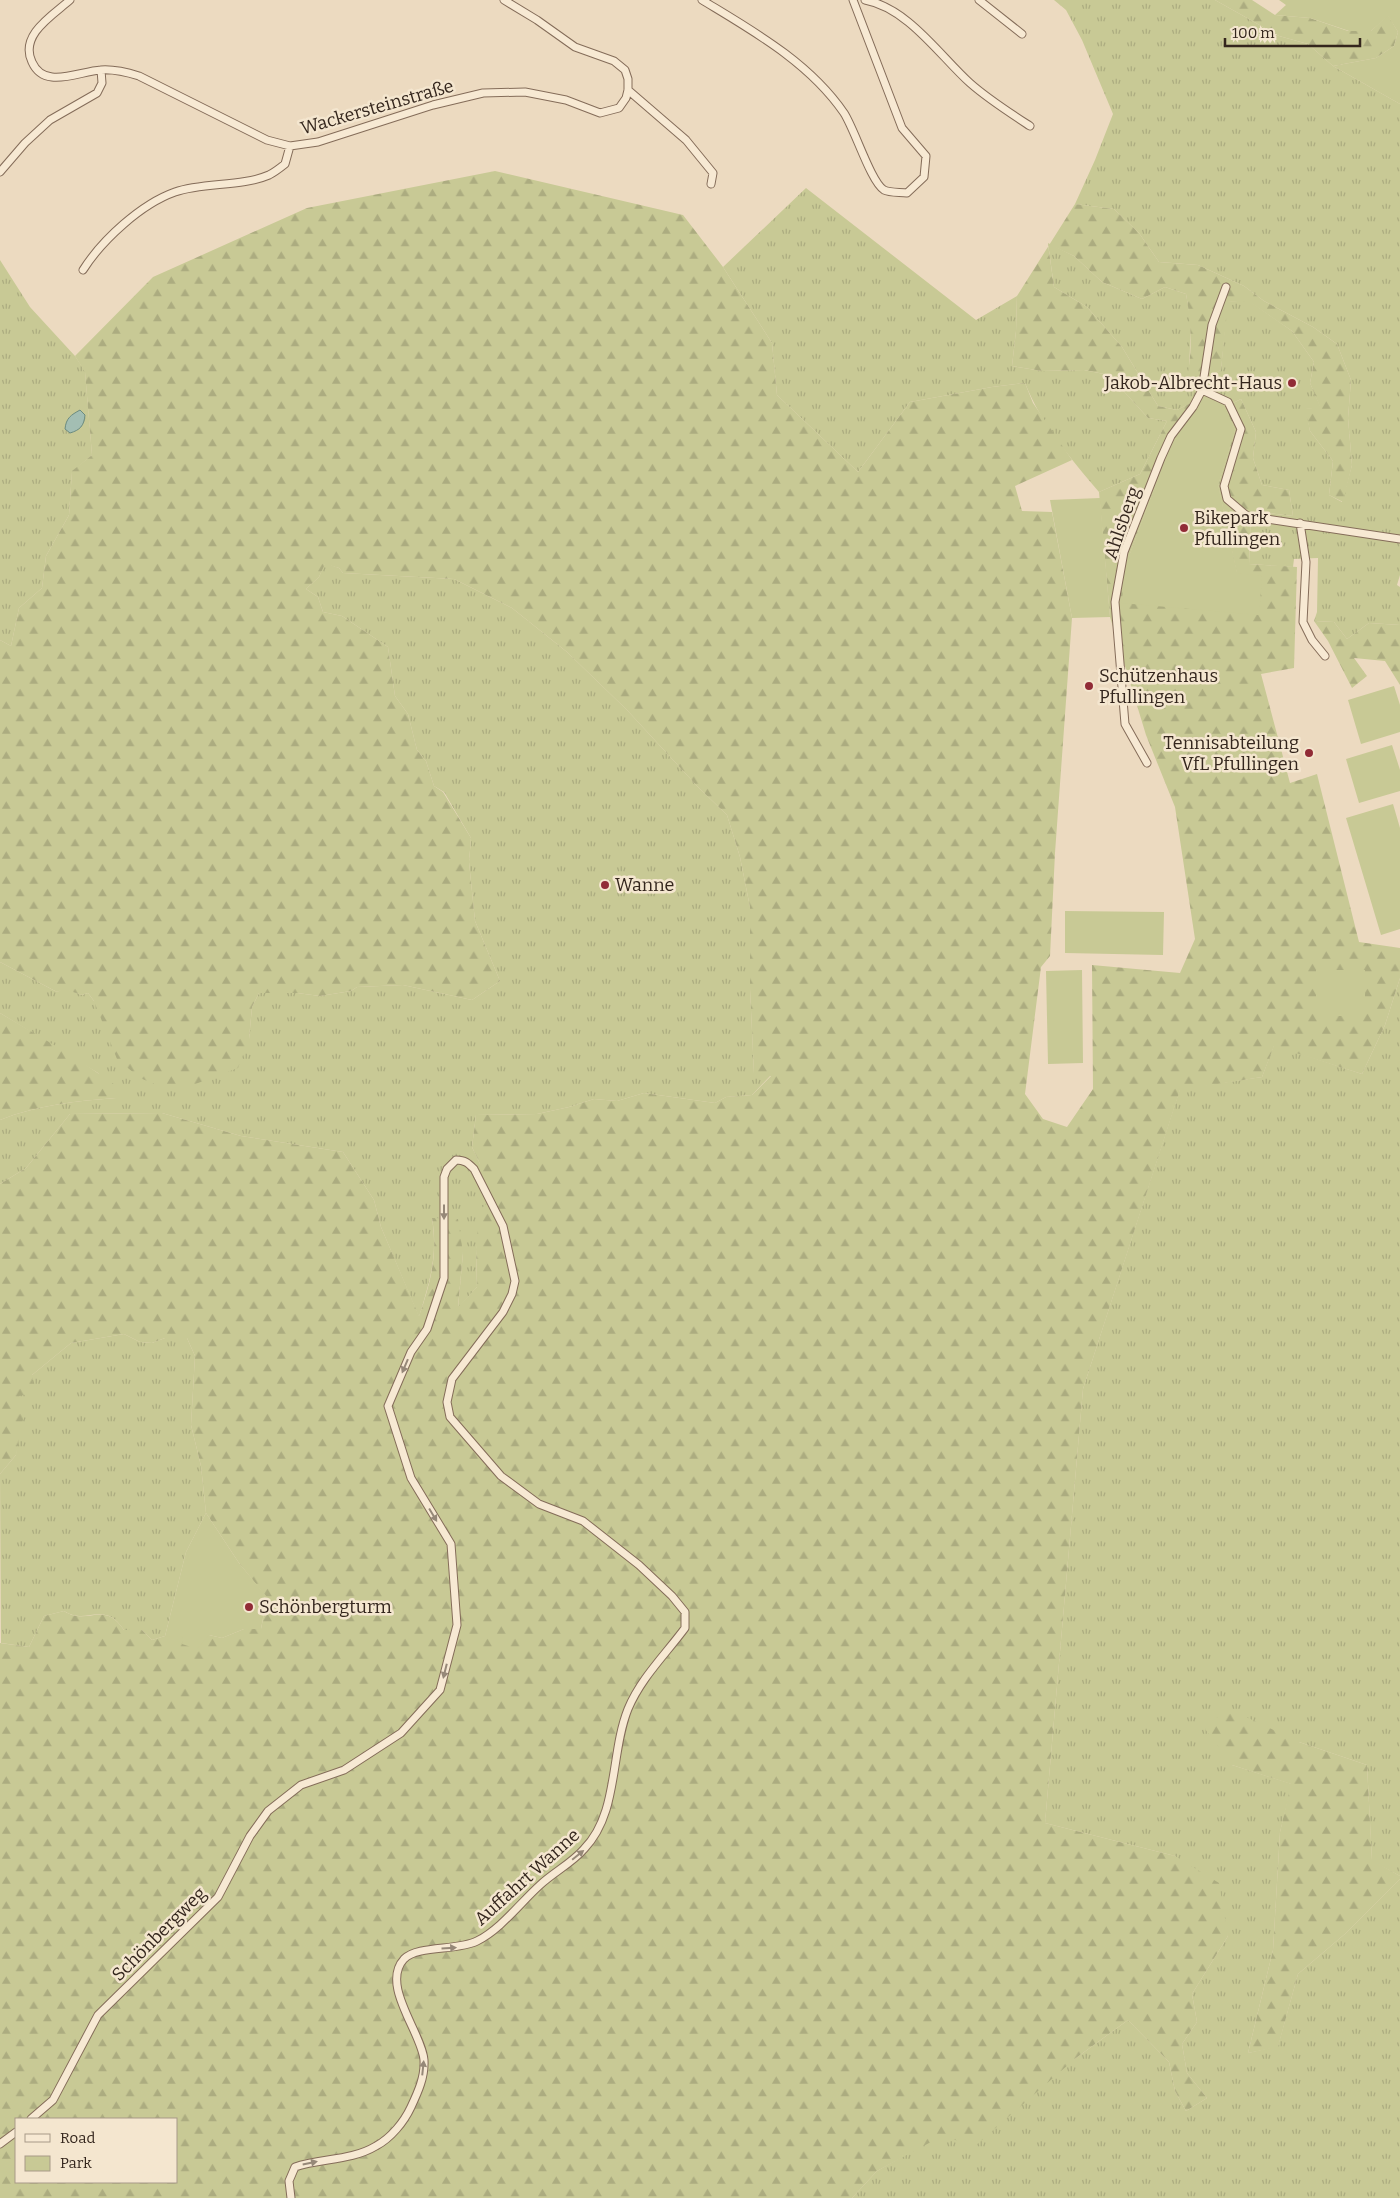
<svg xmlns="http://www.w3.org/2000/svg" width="1400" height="2198" viewBox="0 0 1400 2198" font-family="Bitter,serif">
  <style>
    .grass { fill: url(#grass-tufts) }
    .forest { fill: url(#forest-firs); fill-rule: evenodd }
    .park { fill: #c8c995 }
    .water { fill: #a3beb3; stroke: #6b8b80 }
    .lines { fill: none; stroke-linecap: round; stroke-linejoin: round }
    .minor-casing { stroke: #846c59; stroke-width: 9 }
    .minor { stroke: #f7e9d3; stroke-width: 7 }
    .oneway { fill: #968878 }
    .poi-dot { fill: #912b36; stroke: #f4e6cf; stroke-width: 2 }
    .labels { text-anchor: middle; stroke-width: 5; stroke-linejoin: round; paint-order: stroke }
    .street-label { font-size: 18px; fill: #34261d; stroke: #f4e6cf }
    .poi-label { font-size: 18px; fill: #34261d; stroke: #f4e6cf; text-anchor: start }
  </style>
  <defs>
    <pattern id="grass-tufts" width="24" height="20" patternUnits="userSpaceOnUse" patternTransform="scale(1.25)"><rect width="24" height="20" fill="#c8c995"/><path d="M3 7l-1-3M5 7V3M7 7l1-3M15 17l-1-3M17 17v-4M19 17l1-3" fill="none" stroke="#acac80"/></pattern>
    <pattern id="forest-firs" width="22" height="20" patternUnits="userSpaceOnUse" patternTransform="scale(1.25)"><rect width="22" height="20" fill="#c8c995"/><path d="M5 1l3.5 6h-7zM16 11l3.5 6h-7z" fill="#acac80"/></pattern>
  </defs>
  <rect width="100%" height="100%" fill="#ecdac0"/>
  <path class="grass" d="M1054 0H1215L1279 36 1308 44 1333 66 1400 104V575L1397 585 1400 587V625L1369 623 1347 639 1334 622 1314 621 1317 612 1318 558 1294 559 1293 567 1249 564 1251 511 1293 516 1289 490 1262 485 1253 458 1256 432 1241 399 1225 407 1235 430 1218 485 1237 573 1262 576 1259 615 1121 603 1130 554 1173 439 1203 397 1177 410 1158 406 1122 347 1087 307 1054 287 1048 243 1074 256 1102 282 1142 299 1165 287 1186 294 1191 322 1189 372 1184 390 1221 370 1227 302 1248 300 1292 331 1314 362 1310 383 1321 408 1306 409 1310 431 1333 461 1329 495 1342 502 1352 465 1348 418 1351 380 1337 344 1313 327 1264 301 1244 286 1198 265 1159 262 1139 233 1114 209 1075 204 1095 160 1113 114 1082 40 1066 10Z
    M806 188 976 320 1017 296 1016 331 1012 366 1042 371 1084 370 1109 375 1148 418 1167 421 1140 474 1099 492C1071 459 1041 424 1025 383L992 387 910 402 858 472 777 395 772 343 723 267Z
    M0 260 30 307 75 356 85 371 92 455 72 472 69 515 46 556 42 588 19 608 11 646 0 640Z
    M325 563 339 568 343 573 454 579 512 608 567 652 627 710 698 787 727 815 740 857 750 907V989L754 1073 771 1075 752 1095 726 1097 715 1103 644 1093 617 1101 594 1099 569 1107 537 1114 476 1115 472 1147 480 1164 478 1183 488 1203 476 1249 477 1287 458 1308 463 1253 432 1218C438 1257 430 1280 419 1317L381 1227 374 1200 343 1152 241 1136 162 1113 70 1114 26 1168 0 1184V1120C37 1105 77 1101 116 1098L98 1073 0 1013V962L57 992 64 988 82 995 88 993 94 1001 249 1039 252 1007 259 993H297L320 996 351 991 357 987 403 985 472 1000 500 981 475 921 469 862 471 838 444 792 434 786 426 761 417 750 408 714 395 696 388 647 342 616 323 612 318 597 306 589 319 577Z
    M1400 978V1876L1372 1861 1367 1765 1299 1742 1232 1765 1292 1784 1280 1832 1273 1950 1248 2053 1278 2046 1298 1974 1346 1933 1400 1879V2198H852L877 2171 1076 2058 1128 2020 1169 2062 1175 2091 1186 2111 1207 2098 1187 2073 1182 2044 1197 2022 1192 1994 1228 1936 1175 1856 1045 1823 1083 1389 1180 1089 1262 1077 1274 1045 1362 1074 1385 1025Z
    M124 1334 140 1342 152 1343 165 1338H187L195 1356 191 1425 201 1466 206 1513 186 1552 165 1636 152 1640 142 1630H124C103 1599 88 1626 64 1611L44 1616 29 1647 1 1643 0 1474 16 1455 18 1396 32 1375 71 1343Z"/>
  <path class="forest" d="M1215 0H1252L1275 15 1310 18 1348 31H1371L1388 15 1398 32 1394 46 1376 58 1333 66 1308 44 1279 36Z
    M495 171 683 215 723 267 772 343 777 395 858 472 910 402 992 387 1025 383 1033 403 1072 460 1015 486 1022 511 1052 512 1072 618 1055 853 1050 956 1041 967 1025 1094 1043 1119 1067 1127 1093 1089 1092 965 1180 973 1195 939 1175 807 1146 735 1110 617 1099 492 1140 474 1167 421 1148 418 1109 375 1084 370 1042 371 1012 366 1016 331 1017 296 1075 204 1114 209 1139 233 1159 262 1198 265 1244 286 1264 301 1313 327 1337 344 1351 380 1348 418 1352 465 1343 502 1329 495 1333 461 1310 431 1305 409 1320 407 1310 383 1314 362 1292 331 1248 301 1228 302 1221 370 1184 390C1193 359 1192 326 1186 294L1165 287 1142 299 1102 282 1074 256 1048 244 1054 287 1087 307 1122 347 1158 406 1177 410 1204 396 1173 439 1130 554 1237 574 1218 485 1235 430 1225 407 1241 399 1256 432 1253 458 1262 485 1289 490 1293 516 1251 511 1249 564 1297 567 1294 668 1261 674 1290 783 1317 774 1359 942 1400 948V978L1385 1025 1362 1074 1274 1046 1262 1077 1180 1090 1083 1389 1045 1823 1175 1856 1219 1883 1228 1936 1192 1994 1197 2022 1182 2044 1187 2073 1207 2098 1186 2111 1175 2091 1169 2062 1128 2020 1076 2058 975 2146 942 2136 877 2171 852 2198H0V1643L29 1647 44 1616 64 1611C88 1627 103 1599 124 1630H142L152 1640 165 1636 209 1635 222 1638 244 1629H261L267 1598 239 1563 206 1513 201 1466 191 1425 195 1356 187 1338H165L152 1343 140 1342 124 1334 71 1343 32 1375 34 1393 19 1396 25 1409 16 1455 0 1474V1184L26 1168 70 1114 162 1113 241 1136 343 1152 374 1200 381 1227 419 1316C431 1282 438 1253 432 1218L458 1219 463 1253 458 1307 477 1287 476 1249 479 1210 488 1203 471 1173 480 1164 472 1147 476 1115 537 1114 569 1107 594 1099 617 1101 644 1093 715 1103 726 1097 752 1095 771 1076 754 1074 750 989V907L740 857 727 815 698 787 627 710 567 652 512 608 454 579 343 573 339 568 325 564 319 577 306 589 318 597 323 612 342 616 388 647 395 696 408 714 417 750 426 761 434 786 443 792 471 838 469 862 475 921 500 981 472 1000 403 985 357 987 351 991 320 996 297 993H259L252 1007 249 1039 238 1068 174 1092 140 1078 117 1059 94 1001 88 993 82 995 64 989 57 992 0 962V640L11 646 19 608 42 588 46 556 69 515 72 471 92 455 85 372 75 356 153 277 307 208ZM16 2119H176V2182H16Z
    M1314 621 1334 622 1347 639 1369 623 1400 625V685L1385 661 1354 658 1367 676 1352 688 1328 641Z
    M0 1013 76 1058 118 1087 116 1098C77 1101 37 1105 0 1120Z
    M1227 1708 1299 1742 1367 1765 1372 1860 1400 1876V1879L1346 1933 1298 1974 1278 2047 1248 2053 1273 1950 1280 1832 1291 1784 1232 1765 1205 1729Z"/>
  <path class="park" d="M1279 0H1400V104L1333 66 1376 58 1394 46 1398 32 1388 16 1371 31H1349L1310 18 1275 15 1286 5Z
    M1204 396 1225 407 1235 430 1218 485 1237 573 1262 576 1259 615 1121 603 1130 554 1173 439Z
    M1100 498 1110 617 1072 618 1050 500Z
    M1394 686 1400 705V732L1361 744 1348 700Z
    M1392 745 1400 770V791L1359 803 1346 759Z
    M1393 804 1400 828V929L1381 935 1346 818Z
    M1065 911 1164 912 1163 955 1065 953Z
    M1082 970 1083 1063 1048 1064 1046 971Z
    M1316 970H1365V1016H1316Z
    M206 1513 239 1563 267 1597 261 1629H244L222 1638 209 1635 197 1649 182 1644 183 1637 165 1636 186 1552Z"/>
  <path class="water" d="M80 410 85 415C84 426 80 430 70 433L65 429C66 418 71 415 80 410Z"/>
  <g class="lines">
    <defs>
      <path id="minor" d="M70 0C53 15 19 35 32 62 36 71 42 76 52 77 67 79 86 71 101 70 114 69 126 72 139 76L267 140 290 146 318 142 433 105 483 93 525 92 566 100 600 113 619 108 626 98 628 90V79L625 70 614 61 575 47 537 20 504 0
        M702 0C753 31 809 62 844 113 855 130 871 182 884 190 890 193 900 192 907 193L924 177 926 156 902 128 853 0
        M865 0C908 8 940 56 970 83 988 99 1010 113 1030 126
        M979 0 1022 34
        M628 90 686 140 713 173 711 184
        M0 172 25 143 50 120 97 93 102 83 101 70
        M83 270C102 240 141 204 175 192 204 182 241 187 269 175 275 172 280 168 285 164L290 146
        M1202 390 1228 402 1241 429 1224 486 1227 499 1247 516 1400 539
        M1300 523 1306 562 1303 622 1312 640 1325 656
        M1147 763 1125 724 1115 602 1124 552 1161 458 1171 436 1193 407 1202 390 1212 325 1226 287
        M31 2119 53 2100 98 2015 218 1897 250 1836 268 1811 301 1785 344 1770 401 1733 440 1690 457 1625 451 1544 411 1478 388 1406 411 1352 427 1329 444 1278V1177L447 1169 456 1160C465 1160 468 1163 474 1169L503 1226 515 1281 512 1294 503 1312 452 1379 447 1402 450 1417 501 1476 539 1504 583 1521 639 1565 672 1596 685 1612V1628C665 1655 641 1678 628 1709 610 1754 619 1813 584 1849 572 1863 554 1872 540 1885 520 1903 501 1929 477 1941 457 1951 418 1945 404 1959 380 1985 422 2033 424 2060 425 2077 418 2092 411 2107 404 2122 391 2138 376 2146 351 2161 321 2158 295 2167L289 2181 291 2198
        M0 2144 16 2132"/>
    </defs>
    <use href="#minor" class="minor-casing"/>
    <use href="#minor" class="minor"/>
  </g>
  <defs><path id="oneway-solid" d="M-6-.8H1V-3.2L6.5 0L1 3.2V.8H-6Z" transform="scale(1.25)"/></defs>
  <g class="oneway">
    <use href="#oneway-solid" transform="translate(444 1212) rotate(90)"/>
    <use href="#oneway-solid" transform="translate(405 1366) rotate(113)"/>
    <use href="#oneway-solid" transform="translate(433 1515) rotate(59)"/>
    <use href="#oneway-solid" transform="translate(445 1671) rotate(104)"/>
    <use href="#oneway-solid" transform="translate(578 1855) rotate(-39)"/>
    <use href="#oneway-solid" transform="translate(449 1948) rotate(-4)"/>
    <use href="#oneway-solid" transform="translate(423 2068) rotate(-84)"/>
    <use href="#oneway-solid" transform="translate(310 2163) rotate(-12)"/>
  </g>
  <g class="poi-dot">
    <circle cx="1292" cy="383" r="5"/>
    <circle cx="1184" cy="528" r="5"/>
    <circle cx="1089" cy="686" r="5"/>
    <circle cx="1309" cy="753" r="5"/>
    <circle cx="605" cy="885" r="5"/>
    <circle cx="249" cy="1607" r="5"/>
  </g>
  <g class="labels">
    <g class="street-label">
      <text transform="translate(377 107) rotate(-16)" y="6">Wackersteinstraße</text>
      <text transform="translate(1122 523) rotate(-71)" y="6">Ahlsberg</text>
      <text transform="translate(527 1877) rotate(-42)" y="6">Auffahrt Wanne</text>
      <text transform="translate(159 1934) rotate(-45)" y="6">Schönbergweg</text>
    </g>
    <g class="poi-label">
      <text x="1282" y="389" text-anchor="end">Jakob-Albrecht-Haus</text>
      <text x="1194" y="524">Bikepark<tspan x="1194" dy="21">Pfullingen</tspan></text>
      <text x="1099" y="682">Schützenhaus<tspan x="1099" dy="21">Pfullingen</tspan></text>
      <text x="1299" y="749" text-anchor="end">Tennisabteilung<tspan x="1299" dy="21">VfL Pfullingen</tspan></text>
      <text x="615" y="891">Wanne</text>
      <text x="259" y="1613">Schönbergturm</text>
    </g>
  </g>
  <rect x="15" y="2118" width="162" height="65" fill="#f4e6cf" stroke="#a79988"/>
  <rect x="25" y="2134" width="25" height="8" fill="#f7e9d3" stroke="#a79988"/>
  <text x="60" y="2143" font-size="15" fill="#34261d">Road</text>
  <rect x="25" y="2156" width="25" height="15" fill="#c8c995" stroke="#a79988"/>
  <text x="60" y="2168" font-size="15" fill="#34261d">Park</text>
  <path d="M1225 38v8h135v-8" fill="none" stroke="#34261d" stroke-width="2.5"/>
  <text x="1232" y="38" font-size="15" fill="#34261d" stroke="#f4e6cf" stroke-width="4" paint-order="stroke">100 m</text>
</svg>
